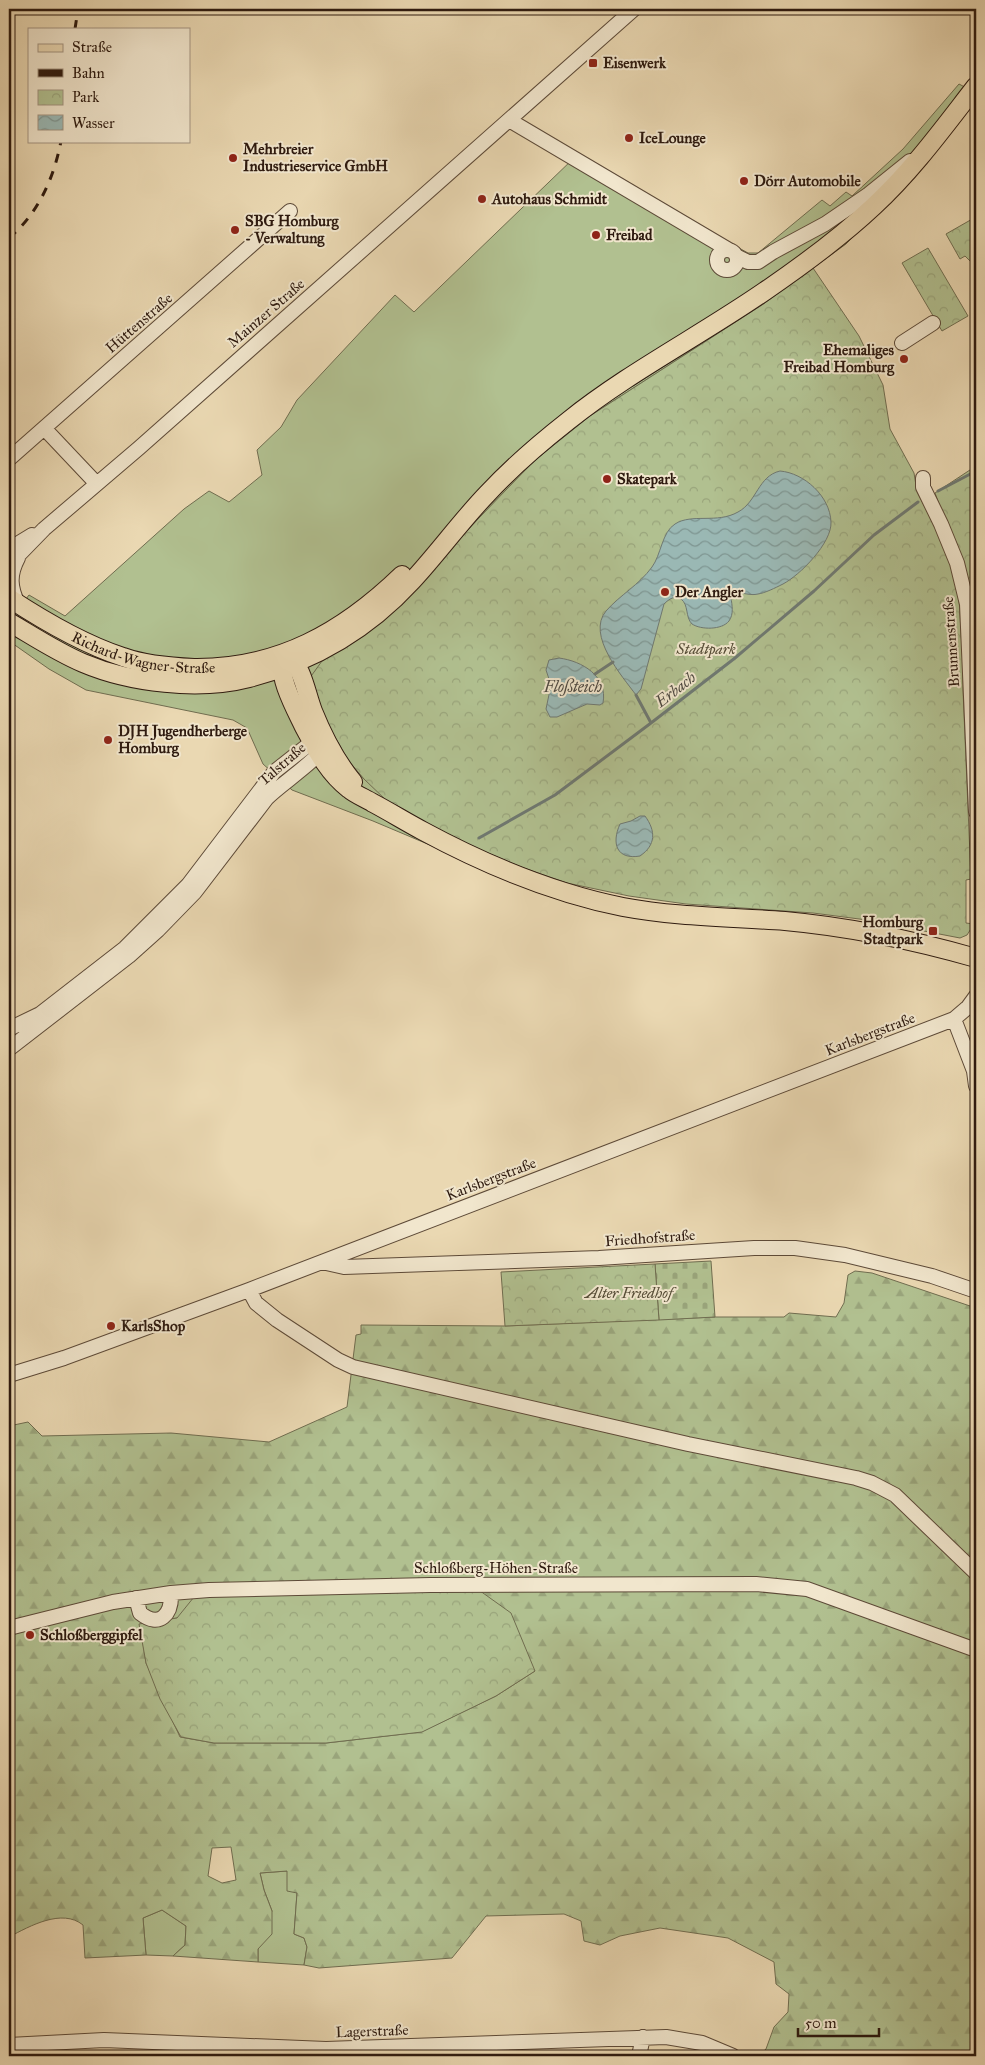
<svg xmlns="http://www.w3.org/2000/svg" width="985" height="2065" viewBox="0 0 985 2065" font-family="'IM FELL Great Primer',serif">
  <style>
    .grass { fill: #b1c090; stroke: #706d50 }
    .forest { fill: url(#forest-firs); stroke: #706d50; fill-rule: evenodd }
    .cemetery { fill: url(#cemetery-stones); stroke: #706d50 }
    .park { fill: url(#park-crowns); stroke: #706d50 }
    .water { fill: url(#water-waves); stroke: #6f7972 }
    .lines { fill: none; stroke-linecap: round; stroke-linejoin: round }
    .stream { stroke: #6f7972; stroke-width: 3 }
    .minor-casing { stroke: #5d4a38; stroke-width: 16 }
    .major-casing { stroke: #2e1a0f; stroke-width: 20 }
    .minor { stroke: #f1e6cd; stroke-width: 14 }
    .major { stroke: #ead8b2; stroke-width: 18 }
    .rail { stroke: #2e1a0f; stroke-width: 3; stroke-dasharray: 9 9; stroke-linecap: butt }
    .poi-dot { fill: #8f2418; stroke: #f1e6cd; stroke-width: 2 }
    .labels { text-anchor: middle; stroke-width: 4; stroke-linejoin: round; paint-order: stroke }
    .poi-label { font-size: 15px; font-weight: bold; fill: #2e1a0f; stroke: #f1e6cd; text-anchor: start }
    .street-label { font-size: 15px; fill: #2e1a0f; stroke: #f1e6cd }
    .park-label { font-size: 15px; font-style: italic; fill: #554c36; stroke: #f1e6cd }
    .water-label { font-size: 16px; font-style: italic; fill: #4e4941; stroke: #f1e6cd }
  </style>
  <defs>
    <pattern id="forest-firs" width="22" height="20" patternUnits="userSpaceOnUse" patternTransform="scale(1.25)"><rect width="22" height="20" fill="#b1c090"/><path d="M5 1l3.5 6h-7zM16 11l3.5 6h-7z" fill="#99a47b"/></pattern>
    <pattern id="cemetery-stones" width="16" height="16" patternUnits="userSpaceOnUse" patternTransform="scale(1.25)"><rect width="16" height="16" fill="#b1c090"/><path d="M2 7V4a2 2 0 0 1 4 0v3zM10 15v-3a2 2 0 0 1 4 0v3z" fill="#99a47b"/></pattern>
    <pattern id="park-crowns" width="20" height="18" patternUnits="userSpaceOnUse" patternTransform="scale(1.25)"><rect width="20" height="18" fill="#b1c090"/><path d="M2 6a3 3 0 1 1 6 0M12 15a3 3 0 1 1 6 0" fill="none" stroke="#99a47b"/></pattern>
    <pattern id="water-waves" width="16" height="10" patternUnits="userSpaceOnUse" patternTransform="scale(1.25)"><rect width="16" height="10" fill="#9ab8b4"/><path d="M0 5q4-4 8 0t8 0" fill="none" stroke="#7e9591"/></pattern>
  </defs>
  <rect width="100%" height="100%" fill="#ead8b2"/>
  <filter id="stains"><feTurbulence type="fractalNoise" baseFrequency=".004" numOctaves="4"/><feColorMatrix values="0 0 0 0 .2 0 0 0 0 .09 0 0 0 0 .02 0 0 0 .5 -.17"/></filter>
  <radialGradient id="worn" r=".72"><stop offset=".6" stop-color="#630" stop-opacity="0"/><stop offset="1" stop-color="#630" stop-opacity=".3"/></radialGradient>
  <path class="grass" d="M959 84 976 93 932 156 846 244 762 305 590 416 534 462 479 518 405 598 336 741 348 760 364 779 452 838 437 848 373 821 292 790 263 764 247 728 233 720 86 690 49 669 9 641V621L29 595 65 616 184 509 209 491 229 502 262 475 257 450 281 427 297 400 395 295 414 312 575 157 748 253H758L822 200 830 206 846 192 852 196 903 149Z
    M287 1871 297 1893 294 1934 304 1938 307 1947 304 1965 258 1962V1949L272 1911 264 1890 260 1873Z
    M162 1910 186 1926 185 1945 173 1956 146 1955 143 1918Z"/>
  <path class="forest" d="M855 1271 872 1273 976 1308V2056H758L766 2049 774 2027 788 2012 789 1994 776 1984 774 1962 728 1938 660 1928 620 1936 600 1945 584 1941 581 1921 564 1914 486 1916 452 1958 319 1968 304 1965 307 1947 304 1938 294 1934 297 1893 287 1891V1871L260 1873 264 1890 272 1911V1934L258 1949V1962L173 1956 185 1945 186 1926 162 1910 143 1918 146 1955 85 1958 83 1925C62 1908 30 1926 9 1937V1426L28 1422 42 1436 171 1433 269 1442 347 1407 356 1335 361 1334V1325L505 1326 715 1317H784L789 1313 836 1317 844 1303 848 1275ZM177 1618 535 1671 496 1696 421 1732 326 1743H214L180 1737 146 1663 140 1624ZM231 1847 236 1880 222 1883 208 1876 212 1848Z"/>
  <path class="cemetery" d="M711 1261 715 1317 659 1320 655 1264Z"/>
  <path class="park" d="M974 218 976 222V267L965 256 960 259 946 234Z
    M928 248 968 316 942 331 902 263Z
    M813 268 859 336 883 385 890 429 914 473 917 492 940 535 958 582 963 665V690L971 879 966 880V923L974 924 967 935 960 938 867 920 813 913 686 904 629 896 567 883 521 867 452 838 388 802 364 779 348 760 323 716 309 679 322 661 370 627 405 598 479 518 534 461 590 416 762 305Z
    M976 466V663L951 537 935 493Z
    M655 1264 659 1320 505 1326 501 1272Z
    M413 1585 476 1588 511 1613 535 1671 496 1696 422 1732 326 1743H214L181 1737 160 1699 146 1663 139 1624 177 1618 194 1597Z"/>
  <path class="water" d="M780 471C804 473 830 496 831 522 832 543 800 575 783 584 775 588 765 593 758 594 750 596 742 592 735 593L731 598C732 605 734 614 729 621 722 630 701 630 692 624 685 617 689 605 681 599 675 595 669 599 664 604L641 689 636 695C622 676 586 635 606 611 620 595 639 585 652 567 661 555 662 532 675 524 692 513 717 524 738 512 757 502 758 476 780 471Z
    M559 658C582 661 608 676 603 703L600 705 587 704 557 717H550L546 709 551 685 546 670 549 660Z
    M640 816H645C656 831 656 845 640 856 617 860 611 844 620 824L631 821Z"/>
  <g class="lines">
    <path class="stream" d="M938 491 976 471
      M595 674 613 662
      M636 695 651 723
      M479 838 555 795 651 723 735 658 814 591 874 535 918 502"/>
    <defs>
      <path id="minor" d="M509 120 729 250
        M717 260a10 10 0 1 1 20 0a10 10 0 1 1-20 0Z
        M738 257 748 262H758L773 252 825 224 869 194 910 161
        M902 343 933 323
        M44 428 96 483
        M9 459 290 211
        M923 478V487L941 524 957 563 967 604 976 812
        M9 549 32 535
        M18 558C9 575 10 587 18 604
        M9 565 44 529 139 448 634 9
        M954 1019 974 1071 976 1086
        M9 1029 40 1014 125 948 188 885 274 772 312 742H327C319 760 283 782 267 798L195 892 158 930 129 956 9 1049
        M322 1262 344 1267 599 1258 754 1248H795L845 1255 932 1276 976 1291
        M249 1290 256 1303 277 1320 338 1360 353 1367 688 1444 856 1478 872 1483 895 1495 976 1573
        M9 1375 64 1358 249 1290 954 1019 968 1007 976 996
        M136 1598 140 1613C160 1629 172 1614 171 1593
        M9 1628 113 1602 171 1593 209 1590 430 1585 756 1584 807 1589 976 1650
        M9 2045 104 2040 326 2049 666 2037 702 2043 733 2056
        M639 2056 643 2037"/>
      <g id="major">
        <path id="s1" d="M9 598C44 621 83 644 123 657 145 665 170 667 194 668 278 669 343 632 402 575"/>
        <path d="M9 622C33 636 57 652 83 663 130 683 199 691 249 678 312 662 368 629 412 581 438 553 461 521 487 494 512 467 540 443 568 421 629 372 700 336 765 291 803 265 841 237 874 206 913 170 944 127 976 86"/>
        <path d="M288 655C303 668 306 693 313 711 323 736 336 761 353 782"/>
        <path d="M283 658C277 676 296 710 304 727 316 749 328 773 349 789 356 795 365 798 373 803 390 812 406 822 423 831 486 865 553 893 623 907 677 917 731 917 785 921 851 927 913 940 976 958"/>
      </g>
    </defs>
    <use href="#minor" class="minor-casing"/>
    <use href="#major" class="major-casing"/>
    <use href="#minor" class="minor"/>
    <use href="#major" class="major"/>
    <path class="rail" d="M75 29 78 9
      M9 238C38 214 54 178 61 141"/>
  </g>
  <g class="poi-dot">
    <rect x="588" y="58" width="10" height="10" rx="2.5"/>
    <circle cx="629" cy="138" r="5"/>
    <circle cx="233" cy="158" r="5"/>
    <circle cx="744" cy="181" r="5"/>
    <circle cx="482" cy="199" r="5"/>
    <circle cx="235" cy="230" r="5"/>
    <circle cx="596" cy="235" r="5"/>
    <circle cx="904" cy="359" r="5"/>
    <circle cx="607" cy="479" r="5"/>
    <circle cx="665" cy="592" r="5"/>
    <circle cx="108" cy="740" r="5"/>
    <rect x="928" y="926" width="10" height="10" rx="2.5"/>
    <circle cx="111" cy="1326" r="5"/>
    <circle cx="30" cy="1635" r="5"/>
  </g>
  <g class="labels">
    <g class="poi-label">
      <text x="603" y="68">Eisenwerk</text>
      <text x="639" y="143">IceLounge</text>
      <text x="243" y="154">Mehrbreier<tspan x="243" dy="17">Industrieservice GmbH</tspan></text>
      <text x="754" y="186">Dörr Automobile</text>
      <text x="492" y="204">Autohaus Schmidt</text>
      <text x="245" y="226">SBG Homburg<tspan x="245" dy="17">- Verwaltung</tspan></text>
      <text x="606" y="240">Freibad</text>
      <text x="894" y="355" text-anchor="end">Ehemaliges<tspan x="894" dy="17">Freibad Homburg</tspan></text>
      <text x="617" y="484">Skatepark</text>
      <text x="675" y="597">Der Angler</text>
      <text x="118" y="736">DJH Jugendherberge<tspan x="118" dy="17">Homburg</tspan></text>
      <text x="923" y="927" text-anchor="end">Homburg<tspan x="923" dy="17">Stadtpark</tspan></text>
      <text x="121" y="1331">KarlsShop</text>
      <text x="40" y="1640">Schloßberggipfel</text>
    </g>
    <g class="street-label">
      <text transform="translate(266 313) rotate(-41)" y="5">Mainzer Straße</text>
      <text transform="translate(139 323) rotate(-41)" y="5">Hüttenstraße</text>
      <text transform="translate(951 642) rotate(-94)" y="5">Brunnenstraße</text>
      <text dy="5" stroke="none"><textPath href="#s1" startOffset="148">Richard-Wagner-Straße</textPath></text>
      <text transform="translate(282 764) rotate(-41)" y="5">Talstraße</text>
      <text transform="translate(870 1034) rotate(-21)" y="5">Karlsbergstraße</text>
      <text transform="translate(491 1179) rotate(-21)" y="5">Karlsbergstraße</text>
      <text transform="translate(650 1238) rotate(-4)" y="5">Friedhofstraße</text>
      <text x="496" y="1573">Schloßberg-Höhen-Straße</text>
      <text transform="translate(372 2031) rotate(-2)" y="5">Lagerstraße</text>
    </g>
    <g class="park-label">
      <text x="706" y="654">Stadtpark</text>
      <text x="629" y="1298">Alter Friedhof</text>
    </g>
    <g class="water-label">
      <text x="573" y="692">Floßteich</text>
      <text transform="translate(675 689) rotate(-38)" y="6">Erbach</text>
    </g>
  </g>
  <rect width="985" height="2065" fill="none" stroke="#ead8b2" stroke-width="30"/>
  <rect x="10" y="10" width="965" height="2045" fill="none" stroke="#2e1a0f" stroke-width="2.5"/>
  <rect x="15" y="15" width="955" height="2035" fill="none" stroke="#2e1a0f"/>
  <rect x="28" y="28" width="162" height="115" fill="#f1e6cd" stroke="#a39481"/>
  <rect x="38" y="44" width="25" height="8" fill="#ead8b2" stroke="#a39481"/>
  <text x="72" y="52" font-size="15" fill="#2e1a0f">Straße</text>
  <rect x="38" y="69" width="25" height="8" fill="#2e1a0f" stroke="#a39481"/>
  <text x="72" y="78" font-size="15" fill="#2e1a0f">Bahn</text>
  <rect x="38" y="90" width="25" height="15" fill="url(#park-crowns)" stroke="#a39481"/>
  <text x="72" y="102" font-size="15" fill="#2e1a0f">Park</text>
  <rect x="38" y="115" width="25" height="15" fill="url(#water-waves)" stroke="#a39481"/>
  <text x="72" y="128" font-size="15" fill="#2e1a0f">Wasser</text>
  <path d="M798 2028v8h81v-8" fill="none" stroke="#2e1a0f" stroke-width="2.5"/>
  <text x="805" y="2028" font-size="15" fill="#2e1a0f" stroke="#f1e6cd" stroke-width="4" paint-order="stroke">50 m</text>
  <rect width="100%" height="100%" filter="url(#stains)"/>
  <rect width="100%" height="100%" fill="url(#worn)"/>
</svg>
